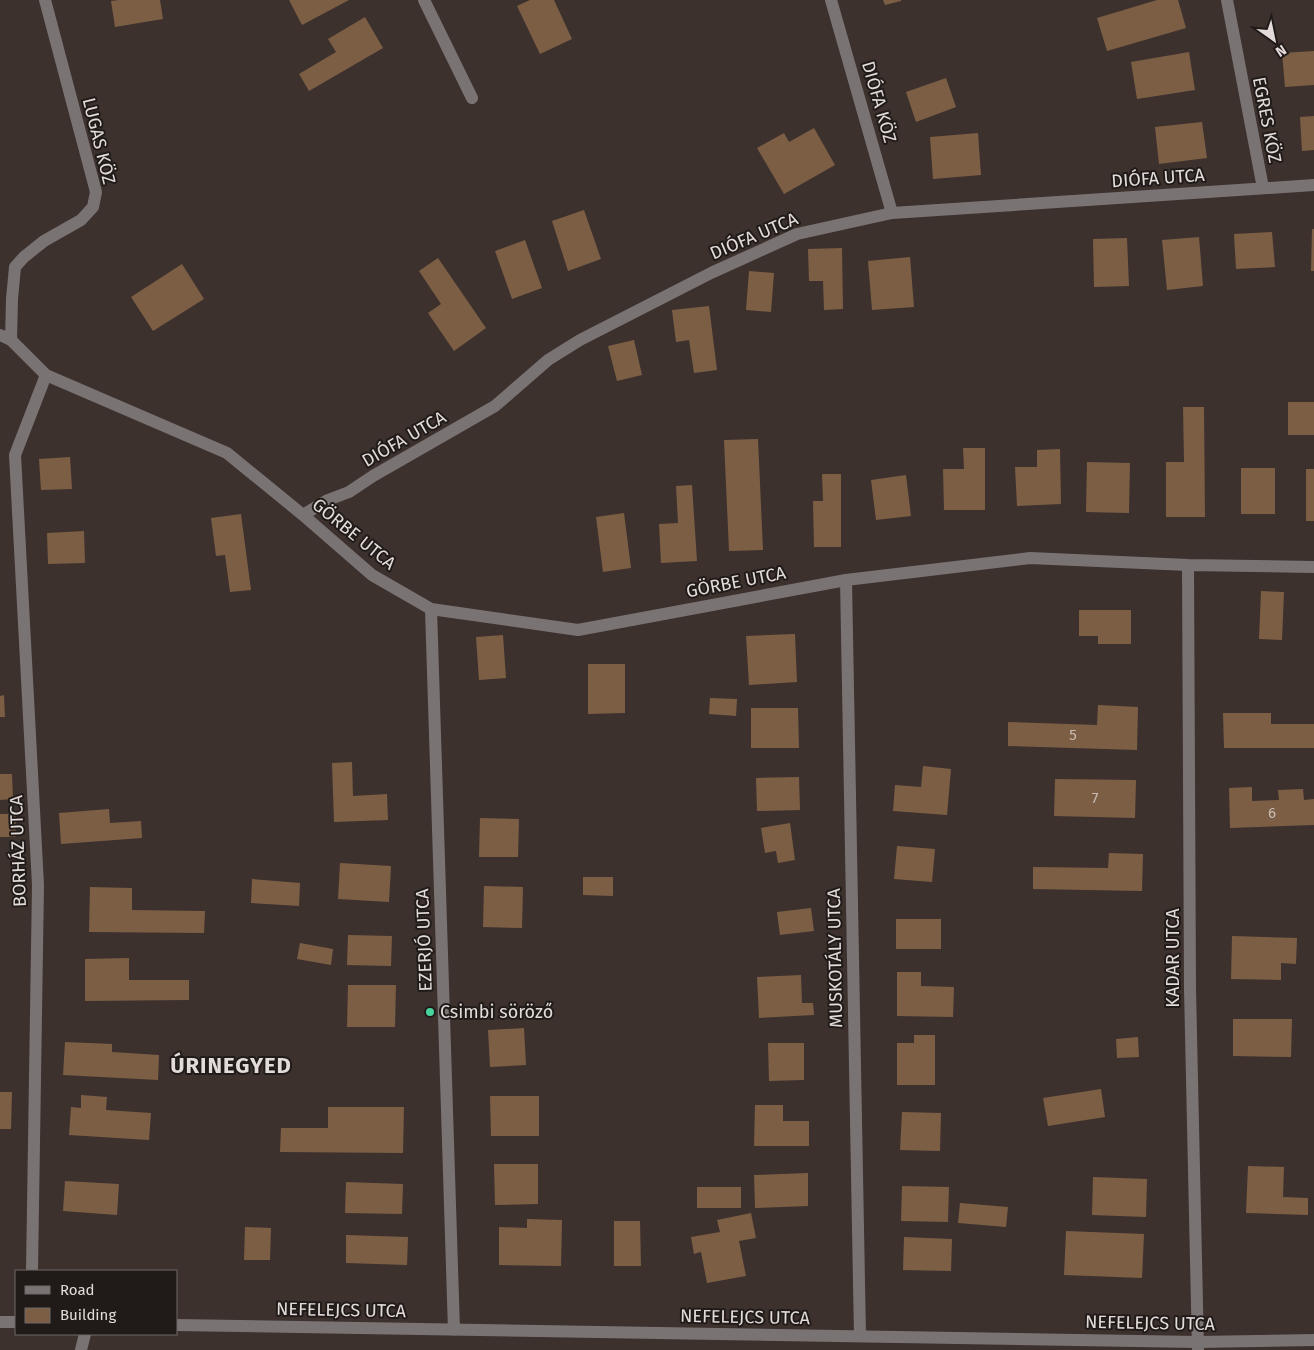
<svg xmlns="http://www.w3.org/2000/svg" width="1314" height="1350" viewBox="0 0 1314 1350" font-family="'Fira Sans',sans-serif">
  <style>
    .building { fill: #7c5e45 }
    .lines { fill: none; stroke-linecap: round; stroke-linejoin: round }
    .minor { stroke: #7a7374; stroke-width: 12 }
    .poi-dot { fill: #48d49d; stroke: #201b19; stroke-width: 2 }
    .labels { text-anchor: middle; stroke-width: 4; stroke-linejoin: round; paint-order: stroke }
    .number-label { font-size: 15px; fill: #c9bcb4 }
    .street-label { font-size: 18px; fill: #e3dbd9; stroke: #201b19 }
    .poi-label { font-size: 18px; fill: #e3dbd9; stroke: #201b19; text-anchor: start }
    .district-label { font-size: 22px; font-weight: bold; letter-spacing: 1px; fill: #e3dbd9; stroke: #201b19 }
  </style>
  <rect width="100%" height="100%" fill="#3d312e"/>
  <path class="building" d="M119 0H160L163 19 115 27 111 1Z
    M289 0H349L302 25Z
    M530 0H554L572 39 540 54 517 6Z
    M883 0H901V1L885 5Z
    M1157 0H1178L1186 28 1107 51 1097 18Z
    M365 17 383 48 309 91 299 74 336 52 328 39Z
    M1314 51V85L1285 87 1282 53Z
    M1189 52 1195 90 1137 99 1131 62Z
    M946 78 956 107 916 122 906 92Z
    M1314 116V150L1302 151 1300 117Z
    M1202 122 1207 158 1159 164 1155 127Z
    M814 128 835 165 784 194 757 148 784 133 789 142Z
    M978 133 981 175 933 179 930 137Z
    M584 210 601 259 568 271 552 221Z
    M1312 229H1314V271H1311Z
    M1272 232 1275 267 1236 269 1234 234Z
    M1199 237 1203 286 1167 290 1162 240Z
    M1127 238 1129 286 1094 287 1093 239Z
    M525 240 542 288 512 299 495 251Z
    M842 248 843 309 824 310 823 281H809L808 249Z
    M910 257 914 307 872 310 868 261Z
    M438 258 486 328 454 351 428 313 441 304 419 271Z
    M182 264 204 299 153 331 131 297Z
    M749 271 774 273 771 312 746 310Z
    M709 306 717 370 694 373 689 340 676 342 672 310Z
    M634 340 642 375 617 381 608 346Z
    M1288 402H1314V435H1288Z
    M1183 407H1204L1205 517H1166V462H1184Z
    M758 439 763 550 729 551 724 440Z
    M963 448H985V510H944L943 469H964Z
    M1060 449 1061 504 1017 506 1015 467H1037V450Z
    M70 457 72 489 41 490 39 459Z
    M1087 462 1130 463 1129 513 1086 512Z
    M1241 468H1275V514H1241Z
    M1306 469H1314V521H1306Z
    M822 474H841V547H814L813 501H823Z
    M906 475 911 516 876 520 871 480Z
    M692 485 697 561 661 563 659 524 678 523 676 486Z
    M624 513 631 568 603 572 596 517Z
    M241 514 251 590 230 592 225 555 216 556 211 518Z
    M84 531 85 563 48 564 47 533Z
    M1261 591 1284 592 1282 640 1259 639Z
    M1079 610H1131V644H1098V636H1079Z
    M795 634 797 682 749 685 746 636Z
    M503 635 506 678 479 680 476 637Z
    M588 664H625V713L588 714Z
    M4 695 5 717H0V696Z
    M710 698 737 699 736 716 709 714Z
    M1098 705 1138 707 1137 750 1008 746V722L1097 725Z
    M751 708H798L799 748H751Z
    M1223 713H1271V724H1314V748H1224Z
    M352 762 353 796 387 794 388 820 334 822 332 763Z
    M923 766 951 769 947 815 893 811 895 785 921 787Z
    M0 774H12L13 799 0 800Z
    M799 777 800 810 757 811 756 778Z
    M1055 779 1136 780 1135 818 1054 816Z
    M1252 787V801L1279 800 1278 790 1303 789 1304 800 1314 799V825L1230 828 1229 788Z
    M109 809 110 823 141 821 142 838 61 844 59 813Z
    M0 814H16V837H0Z
    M480 818 519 819 518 857H479Z
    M790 823 795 860 778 863 776 851 765 853 761 828Z
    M897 846 935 849 932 882 894 879Z
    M1109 853 1143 854 1142 891 1033 889V867L1108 868Z
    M340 863 391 866 389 902 338 899Z
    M583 877H613V896L583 895Z
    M252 879 300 883 299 906 251 903Z
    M484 886 523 887 522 928 483 927Z
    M90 887 132 888V910L205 911 204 933 89 932Z
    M811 908 814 931 780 935 777 912Z
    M896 919H941V949H896Z
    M348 935 392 936 391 966 347 965Z
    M1232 936 1297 938 1296 964 1281 963V980L1231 979Z
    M300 943 333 949 331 965 297 959Z
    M129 958V980H189V1000L85 1001V959Z
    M897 972H921V986L954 987 953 1017 897 1016Z
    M801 975 802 1003H813L814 1015 759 1018 757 977Z
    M348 985H396L395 1027H347Z
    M1233 1019H1292L1291 1057 1233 1056Z
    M524 1028 526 1065 490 1067 488 1030Z
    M914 1035H935V1085H897V1043H914Z
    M1138 1037 1139 1057 1117 1058 1116 1039Z
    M65 1042 112 1044V1052L159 1055 158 1080 63 1075Z
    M768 1043H804V1080L769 1081Z
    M1101 1089 1105 1117 1048 1126 1043 1098Z
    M0 1092H12L11 1129H0Z
    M81 1095 107 1097 106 1110 151 1113 149 1140 69 1135 71 1107 81 1108Z
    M490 1096H539V1136H491Z
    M755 1105H783V1121H809V1146H754Z
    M328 1107H404L403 1153 280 1152 281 1128H328Z
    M902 1112 941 1113 940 1151 900 1150Z
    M494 1164H538V1204L495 1205Z
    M1248 1166 1284 1167 1283 1197 1308 1198V1215L1246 1213Z
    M808 1173V1206L755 1208 754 1175Z
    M1093 1177 1147 1179 1146 1217 1092 1215Z
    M65 1181 119 1184 117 1215 63 1211Z
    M346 1182 403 1184 402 1214 345 1213Z
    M902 1186 949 1187 948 1222 901 1221Z
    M697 1187H741V1208H697Z
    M960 1203 1008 1207 1006 1227 958 1223Z
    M751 1213 756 1238 739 1241 746 1276 707 1283 701 1252 694 1254 691 1237 720 1232 717 1220Z
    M527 1219 562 1220 561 1266 499 1265V1227L527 1228Z
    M614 1221H640L641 1266H614Z
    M245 1227 271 1228 270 1260H244Z
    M1066 1231 1144 1234 1142 1278 1064 1275Z
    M346 1235 408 1237 407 1265 346 1263Z
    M904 1237 952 1239 951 1271 903 1270Z"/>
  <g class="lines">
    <path class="minor" d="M424 0 472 98
      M831 0 892 213
      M1227 0 1263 188
      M0 335 11 340 46 375 227 453 303 515 372 575 431 609 578 630 846 580 1030 558 1188 565 1314 567
      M11 340 12 299 15 267 24 257 44 241 81 220 93 207 96 192 45 0
      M303 515 328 500 349 492 373 476 495 406 548 360 580 340 711 273 797 234 892 213 1314 185
      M1188 565 1190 989 1198 1350
      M846 580 860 1336
      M431 609 454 1330
      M32 1271 38 885 15 455 46 375
      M0 1322H16
      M176 1325 1198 1342 1314 1340
      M81 1350 85 1334"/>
  </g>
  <circle class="poi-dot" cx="430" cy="1012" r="5"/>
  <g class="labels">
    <g class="number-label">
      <text x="1073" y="740">5</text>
      <text x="1095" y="803">7</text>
      <text x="1272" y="818">6</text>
    </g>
    <g class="street-label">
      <text transform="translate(879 102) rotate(74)" y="6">DIÓFA KÖZ</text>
      <text transform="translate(1267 120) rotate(79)" y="6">EGRES KÖZ</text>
      <text transform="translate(99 141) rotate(76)" y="6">LUGAS KÖZ</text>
      <text transform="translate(1158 178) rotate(-4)" y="6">DIÓFA UTCA</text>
      <text transform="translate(754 236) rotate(-23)" y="6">DIÓFA UTCA</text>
      <text transform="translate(404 439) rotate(-30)" y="6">DIÓFA UTCA</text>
      <text transform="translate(354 534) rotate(39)" y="6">GÖRBE UTCA</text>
      <text transform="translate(736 582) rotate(-11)" y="6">GÖRBE UTCA</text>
      <text transform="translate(18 851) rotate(-92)" y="6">BORHÁZ UTCA</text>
      <text transform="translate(424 940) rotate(-92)" y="6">EZERJÓ UTCA</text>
      <text transform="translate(835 958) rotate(-91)" y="6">MUSKOTÁLY UTCA</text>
      <text transform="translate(1173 958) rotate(-90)" y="6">KADAR UTCA</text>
      <text transform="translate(341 1310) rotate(1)" y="6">NEFELEJCS UTCA</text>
      <text transform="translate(745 1317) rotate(1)" y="6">NEFELEJCS UTCA</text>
      <text transform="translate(1150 1323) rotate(1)" y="6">NEFELEJCS UTCA</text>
    </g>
    <g class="poi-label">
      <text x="440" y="1018">Csimbi söröző</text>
    </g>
    <g class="district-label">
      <text x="231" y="1073">ÚRINEGYED</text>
    </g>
  </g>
  <rect x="15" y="1270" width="162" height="65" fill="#201b19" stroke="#6e6866"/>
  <rect x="25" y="1286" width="25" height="8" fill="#7a7374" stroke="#6e6866"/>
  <text x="60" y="1295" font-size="15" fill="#e3dbd9">Road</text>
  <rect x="25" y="1308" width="25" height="15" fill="#7c5e45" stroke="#6e6866"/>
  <text x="60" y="1320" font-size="15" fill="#e3dbd9">Building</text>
  <g transform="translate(1274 40) rotate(147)" stroke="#201b19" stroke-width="4" paint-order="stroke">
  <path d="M0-4L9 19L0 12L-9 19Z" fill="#e3dbd9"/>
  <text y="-8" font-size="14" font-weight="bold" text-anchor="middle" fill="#e3dbd9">N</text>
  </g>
</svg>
